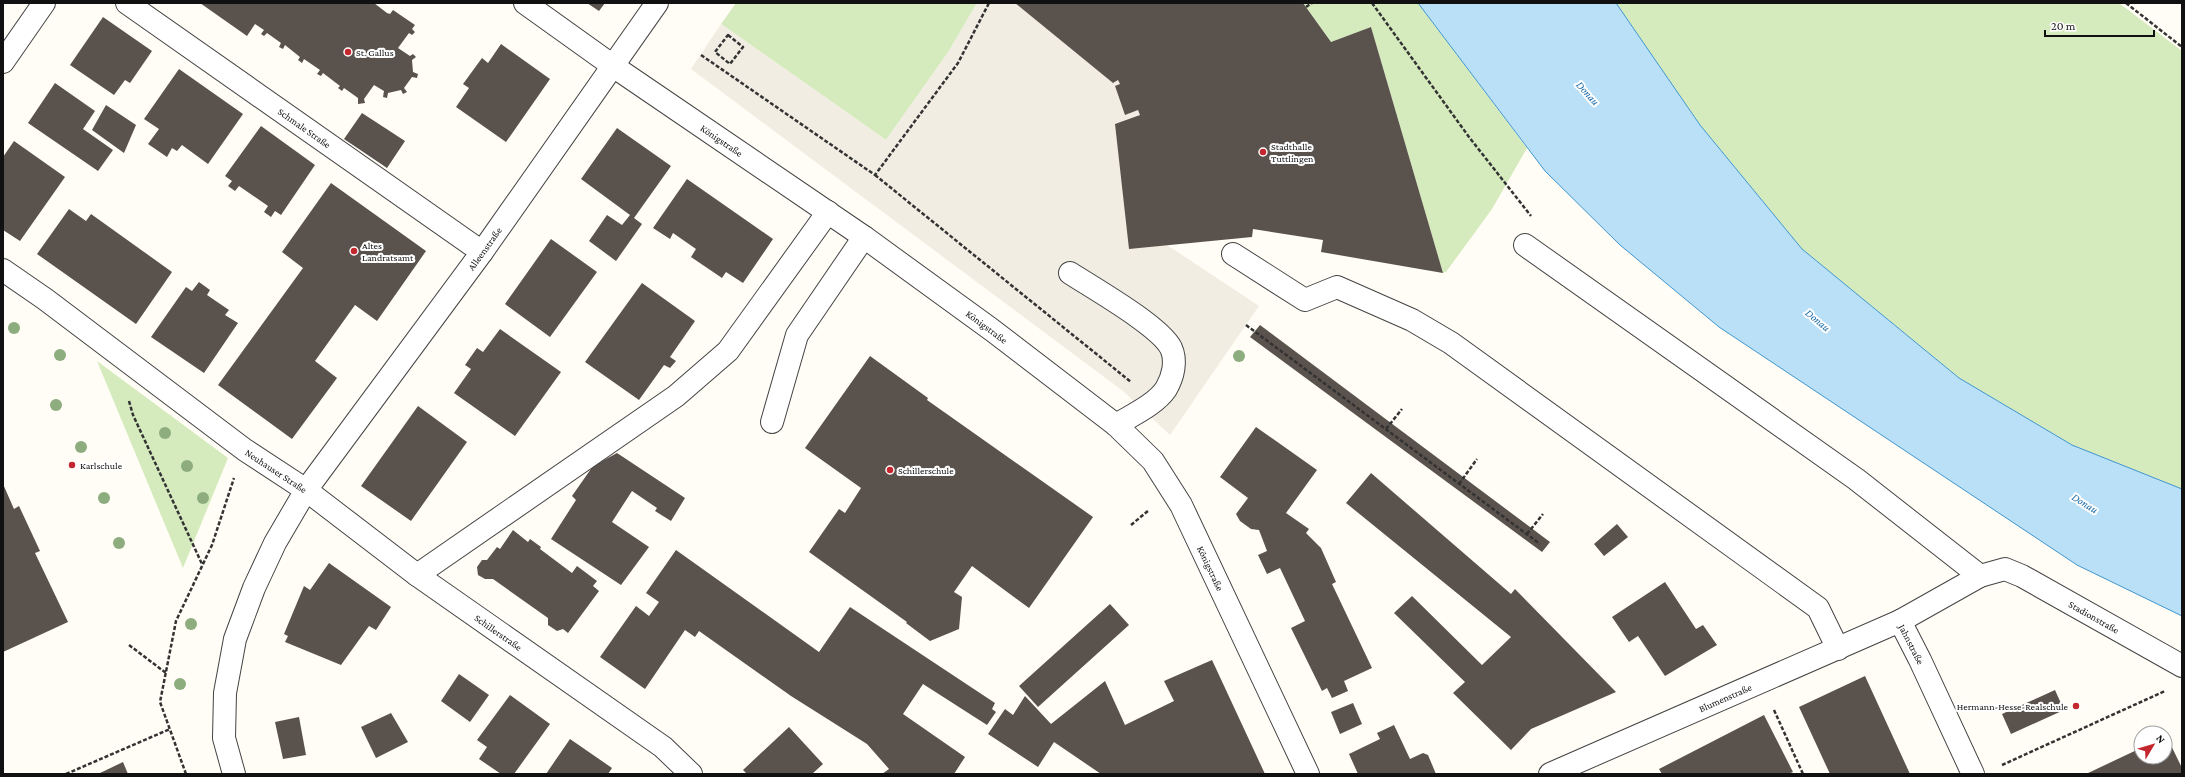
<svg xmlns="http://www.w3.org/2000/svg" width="2185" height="777" viewBox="0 0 2185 777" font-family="'Crimson Pro',serif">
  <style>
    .green { fill: #d5ebbd }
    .plaza { fill: #f1ede2 }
    .water { fill: #b9e0f7; stroke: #3f96cf }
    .building { fill: #5a524d }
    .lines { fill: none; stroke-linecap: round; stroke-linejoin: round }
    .minor-casing { stroke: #444; stroke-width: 24 }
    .path { stroke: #333; stroke-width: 2.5; stroke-dasharray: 4 2; stroke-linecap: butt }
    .minor { stroke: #fff; stroke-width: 22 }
    .tree { fill: #8dad7f }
    .poi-dot { fill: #c4262e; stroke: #fff; stroke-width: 1.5 }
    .labels { text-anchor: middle; stroke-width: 4; stroke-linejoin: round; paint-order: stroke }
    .poi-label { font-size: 10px; fill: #111; stroke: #fff; text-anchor: start }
    .street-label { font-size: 10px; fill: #111; stroke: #fff }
    .water-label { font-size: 11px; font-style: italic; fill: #1768a6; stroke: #fff }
  </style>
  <rect width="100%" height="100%" fill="#fffdf5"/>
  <path class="green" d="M736 3H977L949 51 886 140 721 24Z
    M1303 3H1418L1527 148 1492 209 1446 272 1443 273 1371 27 1331 42Z
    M1616 3H2119L2182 51V489L2072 445 1959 378 1802 249 1700 125Z
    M97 361 228 458 183 568Z"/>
  <path class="plaza" d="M977 3H1015L1113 83 1118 80 1120 84 1115 87 1125 115 1138 110 1140 115 1115 124 1122 181 1167 245 1259 306 1170 435 1123 391 691 69 721 24 886 140 949 51Z"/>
  <path class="water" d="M1418 3H1616L1700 125 1802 249 1959 378 2072 445 2182 489V616L2077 565 1719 327 1620 245 1545 171Z"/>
  <path class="building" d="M200 3H374L387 13 390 14 393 10 415 25 412 29 415 32 412 35 409 33 398 48 410 56 413 54 416 57 412 60 413 72 418 74 417 78 412 77 404 88 407 92 403 94 401 90 388 93 387 98 383 97 384 91 374 85 364 99 365 103 358 104V98L344 88 342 91 338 88 340 86 323 73 321 76 317 74 320 70 304 59 302 63 298 60 300 57 285 45 283 49 279 47 281 43 267 33 264 36 261 34 264 30 255 24 247 36Z
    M587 3H605L599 11Z
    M1015 3H1303L1331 42 1371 27 1443 273 1321 252 1323 240 1253 229 1252 237 1129 249 1115 124 1140 115 1138 110 1125 115 1115 86 1120 84 1118 80 1113 83Z
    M103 17 152 51 130 83 125 80 114 95 70 65Z
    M501 44 550 79 506 142 456 107 469 88 463 84 482 58 488 63Z
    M179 69 243 114 208 164 182 145 177 151 172 148 167 157 148 144 159 129 144 119Z
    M55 83 95 111 83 129 113 150 98 171 28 123Z
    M106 105 136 125 124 153 92 130Z
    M362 113 405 141 387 168 344 139Z
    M261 126 315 165 281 215 275 211 271 217 264 212 268 206 239 186 235 191 228 186 232 181 225 176Z
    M617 128 671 166 634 218 642 224 616 261 589 241 607 215 622 225 630 215 581 179Z
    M14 141 65 177 20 241 3 230V157Z
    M687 179 773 239 743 283 726 272 722 278 691 257 696 249 673 233 670 239 653 228Z
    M331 183 426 251 377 321 355 305 315 361 337 378 292 439 218 385 303 268 282 252Z
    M69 209 86 221 91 214 172 272 136 324 37 254Z
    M551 239 597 272 550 337 505 304Z
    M199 282 210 290 207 295 229 310 225 315 238 323 204 373 151 337 186 287 192 291Z
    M642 283 695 321 670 357 676 361 670 368 664 365 639 400 585 362Z
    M1260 325 1550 542 1542 552 1250 337Z
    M500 329 561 372 515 436 454 393 471 369 465 365 477 348 483 352Z
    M870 356 928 398 927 400 1093 517 1029 608 972 566 954 592 962 597 959 629 930 641 906 623 907 622 809 552 839 509 845 513 861 488 805 448Z
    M418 406 467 442 411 521 361 486Z
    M1256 427 1317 470 1286 513 1309 529 1306 533 1321 548 1336 582 1332 584 1372 668 1344 681 1348 691 1332 698 1327 688 1322 691 1291 628 1305 621 1280 568 1267 574 1258 555 1267 551 1259 530 1251 529 1240 521 1236 514 1248 498 1220 477Z
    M617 453 685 498 671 521 655 511 657 508 632 491 612 522 649 547 621 585 551 539 576 500 572 496 593 466Z
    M1371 473 1511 594 1515 589 1616 692 1531 729 1511 750 1453 693 1465 682 1394 613 1412 596 1482 665 1511 637 1346 503Z
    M3 484 14 509 19 506 40 551 35 553 68 622 3 652Z
    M1617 524 1628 537 1604 556 1594 544Z
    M513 530 528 542 530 539 541 547 540 549 572 573 577 566 597 581 593 586 599 591 568 633 563 629 557 631 548 625V618L493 579H485L478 575 477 567 482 560H487L497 547 500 549Z
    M676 550 819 652 850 607 995 703 992 709 996 712 987 725 923 684 903 714 965 757 954 774H882L889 769 867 744 791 696 699 631 695 637 685 630 645 689 600 657 636 606 649 616 659 602 646 593Z
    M329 563 391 607 376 630 369 626 341 665 285 642 288 636 284 634 304 586 310 590Z
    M1665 582 1696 629 1703 625 1717 645 1665 676 1638 636 1629 642 1612 617Z
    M1110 604 1129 625 1038 707 1019 686Z
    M1212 660 1265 774H1101L1054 742 1038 767 988 734 1005 709 1013 715 1025 696 1051 724 1105 681 1125 725 1174 701 1164 681Z
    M459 674 489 695 470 722 441 701Z
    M1865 676 1910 774H1830L1799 707Z
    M2055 690 2064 710 2011 734 2002 714Z
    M510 695 550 724 514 774H501L479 759 487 747 477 740Z
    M1353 703 1362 724 1340 734 1331 712Z
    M391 713 408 742 376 758 361 727Z
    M1764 715 1793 772 1788 774H1662L1659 769Z
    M299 717 306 755 283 759 275 722Z
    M1394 725 1410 759 1423 753 1428 755 1436 774H1358L1349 754 1380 739 1377 733Z
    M789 727 823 764 812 774H747L743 770Z
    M2166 735 2182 768V774H2086L2141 748V757H2165Z
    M570 739 612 768 608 774H546Z
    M123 762 128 774H98Z"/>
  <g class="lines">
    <defs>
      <g id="minor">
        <path id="s1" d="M127 3 482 252"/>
        <path id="s2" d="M525 3 613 66 864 237 992 330 1116 425 1153 461 1181 505 1308 774"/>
        <path d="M3 62 44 3"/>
        <path d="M1525 245 1856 479 1980 576"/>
        <path d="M1233 254 1305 300 1337 287 1412 320 1451 343 1818 608 1838 649"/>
        <path id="s3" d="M3 270 45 299 245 450 306 490 417 575 663 747 691 774"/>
        <path d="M1070 273C1093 288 1160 326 1171 348 1177 361 1173 377 1166 389 1155 405 1132 415 1116 425"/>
        <path d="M772 422 797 335 864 237"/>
        <path d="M417 575 676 396 728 351 828 212"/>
        <path id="s4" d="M1900 621 1920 660 1973 774"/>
        <path id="s5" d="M234 774 224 738 225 693 235 639 254 588 275 543 306 490 482 252 657 3"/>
        <path id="s6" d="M1550 774 1900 621 1980 576 2005 569 2022 576 2182 666"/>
      </g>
    </defs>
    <use href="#minor" class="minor-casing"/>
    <path class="path" d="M1372 3 1469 137 1531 216
      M2126 3 2182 47
      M1306 7 1312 3
      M728 35 743 47 730 64 715 52Z
      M701 55 875 175 958 63 989 3
      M875 175 1131 382
      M1246 325 1540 544
      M129 401 133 415 202 564
      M1386 429 1402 409
      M1459 484 1477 459
      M1131 525 1149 510
      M1527 534 1543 514
      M129 645 166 673
      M1774 710 1803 774
      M2002 765 2165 691
      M66 774 170 729
      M186 774 160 702 176 621 212 545 234 478"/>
    <use href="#minor" class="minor"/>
  </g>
  <g class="tree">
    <circle cx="14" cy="328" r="6"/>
    <circle cx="60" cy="355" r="6"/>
    <circle cx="1239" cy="356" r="6"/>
    <circle cx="56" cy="405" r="6"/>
    <circle cx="165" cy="433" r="6"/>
    <circle cx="81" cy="447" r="6"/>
    <circle cx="187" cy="466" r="6"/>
    <circle cx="104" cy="498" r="6"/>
    <circle cx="203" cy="498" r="6"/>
    <circle cx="119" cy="543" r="6"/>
    <circle cx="191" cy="624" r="6"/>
    <circle cx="180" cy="684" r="6"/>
  </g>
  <g class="poi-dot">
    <circle cx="348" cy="52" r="4"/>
    <circle cx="1263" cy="152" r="4"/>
    <circle cx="354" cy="251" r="4"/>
    <circle cx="72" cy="465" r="4"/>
    <circle cx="890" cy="470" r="4"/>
    <circle cx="2076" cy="706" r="4"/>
  </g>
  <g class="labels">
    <g class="poi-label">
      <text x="356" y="56">St. Gallus</text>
      <text x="1271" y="150">Stadthalle<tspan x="1271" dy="12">Tuttlingen</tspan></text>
      <text x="362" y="249">Altes<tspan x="362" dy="12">Landratsamt</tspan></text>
      <text x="80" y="469">Karlschule</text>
      <text x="898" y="474">Schillerschule</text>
      <text x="2068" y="710" text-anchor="end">Hermann-Hesse-Realschule</text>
    </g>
    <g class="street-label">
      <text dy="4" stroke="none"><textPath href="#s1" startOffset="217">Schmale Straße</textPath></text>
      <text dy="4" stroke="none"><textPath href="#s2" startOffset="240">Königstraße</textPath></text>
      <text dy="4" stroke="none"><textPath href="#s5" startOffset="603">Alleenstraße</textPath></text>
      <text dy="4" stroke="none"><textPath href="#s2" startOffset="564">Königstraße</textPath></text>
      <text dy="4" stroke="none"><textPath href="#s3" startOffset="339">Neuhauser Straße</textPath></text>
      <text dy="4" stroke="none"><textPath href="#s2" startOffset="900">Königstraße</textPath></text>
      <text dy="4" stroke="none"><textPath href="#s6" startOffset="601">Stadionstraße</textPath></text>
      <text dy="4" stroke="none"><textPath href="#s3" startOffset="614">Schillerstraße</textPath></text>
      <text dy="4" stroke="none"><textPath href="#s4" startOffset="26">Jahnstraße</textPath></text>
      <text dy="4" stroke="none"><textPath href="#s6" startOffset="191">Blumenstraße</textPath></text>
    </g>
    <g class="water-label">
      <text transform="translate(1588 93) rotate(48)" y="4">Donau</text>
      <text transform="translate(1818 320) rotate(40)" y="4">Donau</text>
      <text transform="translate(2085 503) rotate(32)" y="4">Donau</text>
    </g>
  </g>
  <rect width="2185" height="777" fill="none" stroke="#111111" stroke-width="8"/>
  <g transform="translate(2153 745) rotate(52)"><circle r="19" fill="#ffffff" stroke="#a0a0a0"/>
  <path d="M0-3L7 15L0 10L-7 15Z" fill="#c4262e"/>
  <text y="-6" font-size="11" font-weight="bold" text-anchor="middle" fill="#111111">N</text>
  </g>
  <path d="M2045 30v6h109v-6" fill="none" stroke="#111111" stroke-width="2"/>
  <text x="2051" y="30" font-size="12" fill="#111111" stroke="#ffffff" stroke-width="3" paint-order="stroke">20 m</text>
</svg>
